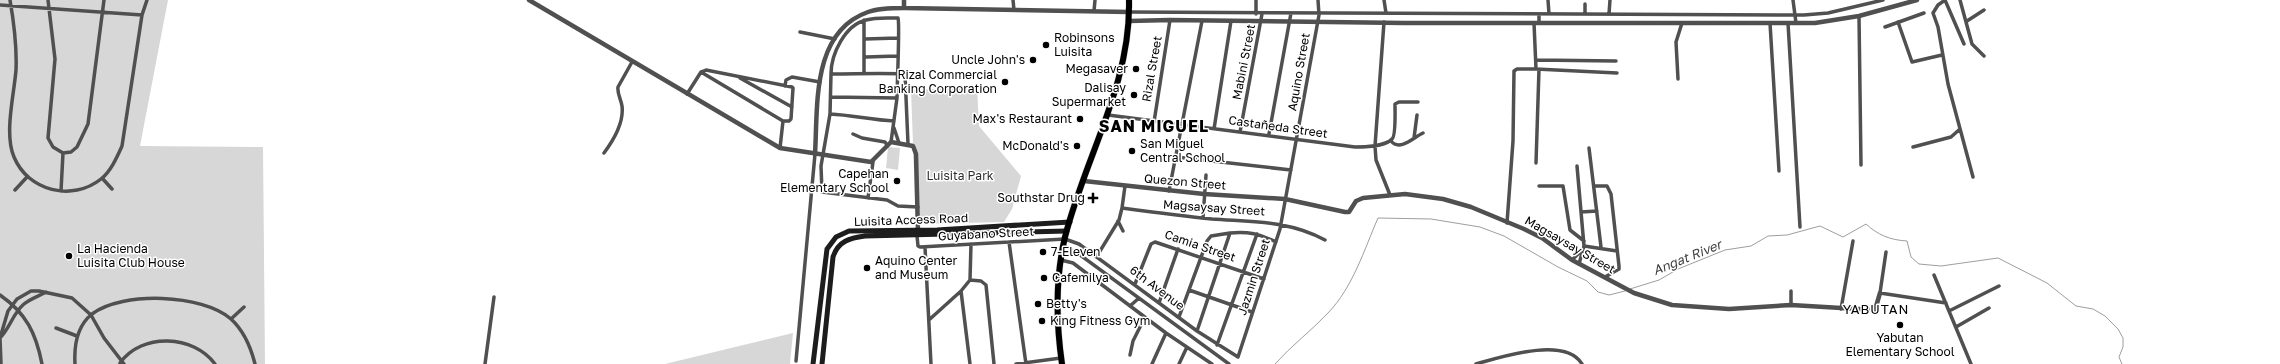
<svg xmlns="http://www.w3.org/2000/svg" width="2280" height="364" viewBox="0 0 2280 364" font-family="'Golos Text',sans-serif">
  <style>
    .green { fill: #d7d7d7 }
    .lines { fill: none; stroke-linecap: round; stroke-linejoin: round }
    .stream { stroke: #9e9e9e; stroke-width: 1 }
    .trunk-casing { stroke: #dbdbdb; stroke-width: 7 }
    .minor { stroke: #505050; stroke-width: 3.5 }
    .tertiary { stroke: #505050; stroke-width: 4.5 }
    .secondary { stroke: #1d1d1d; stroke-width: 5 }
    .trunk { stroke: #000; stroke-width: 6 }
    .poi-dot { fill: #000; stroke: #fff; stroke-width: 1.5 }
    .labels { text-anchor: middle; stroke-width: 3; stroke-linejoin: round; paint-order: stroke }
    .poi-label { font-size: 12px; fill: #000; stroke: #fff; text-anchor: start }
    .street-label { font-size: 12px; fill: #000; stroke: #fff }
    .park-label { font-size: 12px; fill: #2e2e2e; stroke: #fff }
    .water-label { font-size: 13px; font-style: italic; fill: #3f3f3f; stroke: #fff }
    .neighbourhood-label { font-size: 13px; letter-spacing: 1px; fill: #000; stroke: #fff }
    .district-label { font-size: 16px; font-weight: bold; letter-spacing: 1px; fill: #000; stroke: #fff }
  </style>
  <rect width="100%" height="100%" fill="#fff"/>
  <path class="green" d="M0 0H168L140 146 263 147 265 364H0Z
    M977 87 979 126 1021 176 1012 209 1004 222 916 224 911 90Z
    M888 147 900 148 898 170 886 168Z
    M793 333 790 364H665Z"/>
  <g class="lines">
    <path class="stream" d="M1630 289 1659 280 1678 269 1725 250 1751 246 1768 236 1787 235 1820 226 1843 237 1866 224C1878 235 1890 240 1907 241L1911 257 1919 264 1941 266 1998 258 2047 283 2076 306 2093 309 2105 316 2118 329 2123 338V347L2119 357 2122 364
      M1275 364C1291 346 1311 331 1328 313 1353 287 1364 250 1378 218L1431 219 1480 227 1504 236 1558 267 1587 281 1598 292 1609 295 1625 291"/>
    <defs>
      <path id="trunk" d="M1062 364C1056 322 1055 279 1065 237 1085 157 1131 85 1129 0"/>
    </defs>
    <use href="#trunk" class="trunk-casing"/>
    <path class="minor" d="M10 0C14 23 17 46 16 70 14 95 4 134 14 157 28 191 72 202 101 179 111 171 117 157 122 146L142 15 147 0
      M48 0 55 59 48 138 53 147 63 153 71 152 77 147 88 124 104 0
      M1013 0 1014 10
      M1256 0V14
      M1384 0 1386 13
      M1548 0 1549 14
      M1793 0 1796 23
      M1945 0 1938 5 1933 13 1938 27 1948 84 1973 177
      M1945 0 1964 44
      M1960 0 1972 44 1984 56
      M1585 4V14
      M0 5 142 15
      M1094 11 1095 0
      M1129 12 1804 15 1828 13 1883 0
      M1539 14V23
      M1609 14 1610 0
      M1859 16 1861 165
      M864 20V73
      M1967 21 1984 10
      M1384 22 1375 146 1376 160 1390 195
      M1898 22 1912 62 1942 55
      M1534 23 1536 69 1617 73
      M1770 23 1779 171
      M1788 23 1800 227
      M1885 27 1924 13
      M800 32 835 39
      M865 39 898 38
      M866 57 897 56
      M1536 60 1616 61
      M831 74 830 114 821 166 822 192 887 200 898 206 918 207
      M740 78 792 107
      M1678 79 1676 42 1682 23
      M785 86 786 80 792 77 820 82
      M687 94 701 72 706 70 792 87 793 88 791 119 789 121H783L701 72
      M831 97 897 98C897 86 900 24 898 18 888 18 876 17 866 20 845 25 831 54 831 74 856 74 880 73 905 74L908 144
      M830 114C852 115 872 120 894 121
      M1108 115 1355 147C1364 147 1386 146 1392 139 1396 136 1395 111 1395 104L1399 102H1418
      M1154 122 1170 20
      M894 128 899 143
      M1214 129 1231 21
      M1240 132 1262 14
      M853 134 862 138 885 142 887 145
      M1269 134 1291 13
      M1414 138 1417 115
      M1391 141C1400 152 1414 137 1423 133
      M891 142 897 98
      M1913 147 1951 137 1960 129
      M780 148 783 121
      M1589 148 1601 247
      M604 153C613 141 624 122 622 106 621 99 617 94 618 87L632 62
      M1176 157 1291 170
      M1536 163 1539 69
      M1577 166 1584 246 1579 264
      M102 178 112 189
      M1125 186 1122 208C1152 212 1182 216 1212 219 1251 222 1289 220 1325 240
      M1539 186H1563L1570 230 1584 241
      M1594 186H1607L1611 194 1619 266V269L1605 277
      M15 190 27 177
      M61 191 63 153
      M1169 191 1202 21
      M868 198 873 162
      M1581 212 1597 211
      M1203 218 1206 175
      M1118 221 1123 231
      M1507 223 1513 141 1514 71 1517 69H1536
      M917 236 918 246 920 247 1065 239 1079 244 1197 331 1238 357 1280 229 1319 15 1318 0
      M1009 242 1026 364
      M1064 246 1076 252 1229 364
      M1584 246 1617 251
      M925 247 931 364
      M1886 252 1880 293 1946 303
      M1097 256 1119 220 1122 208
      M1061 260 1073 263 1166 333 1212 364
      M1572 260 1581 251
      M1934 275 1971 364
      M970 280 981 281 986 285 994 364
      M1135 284 1151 244 1155 242 1264 279
      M1189 290 1252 312
      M961 291 970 364
      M0 295C26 313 36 333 42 364
      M1159 303 1178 249
      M1791 305V291
      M1130 306 1139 298
      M1841 309 1853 241
      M1949 311 1999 286
      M1179 317 1207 241 1211 236 1230 233
      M231 319 244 307
      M930 319 961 291 970 280 971 244
      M1956 327 1989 308
      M56 328 77 336
      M1197 331 1230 233C1248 231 1260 234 1276 242
      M0 338C10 328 13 313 24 304 30 299 39 296 46 292
      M1217 345 1257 234
      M1130 355 1133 341 1145 317
      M796 361 815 154
      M120 363C142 332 194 335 215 364
      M1 364 0 338 8 311 17 299 31 291H39L72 298 91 315 104 338 124 364
      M75 364C74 347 77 326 92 314 123 291 202 294 231 319 243 330 251 348 255 364
      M485 364 494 297
      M1016 364 1061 358
      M1152 364 1166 333
      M1179 364 1187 347
      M1476 364C1501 357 1565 336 1582 364"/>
    <path class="tertiary" d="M529 0 780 148 871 162 891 142 913 146 916 154 918 233
      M904 8V0
      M1129 21 1170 20 1404 23H1815L1859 16 1917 0
      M815 154C818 106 811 32 868 12 879 8 892 8 904 8L1129 12
      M1084 181 1204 194 1285 199 1345 212H1349L1356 201 1363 198 1405 194 1443 199 1471 207 1524 229 1542 238 1572 260 1634 293 1672 305 1729 309 1791 305 1875 310 1880 293"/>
    <path class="secondary" d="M813 364 827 249 836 237 849 231 937 230 1070 222
      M822 364 833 257C838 241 850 238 865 236L1067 231"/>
    <use href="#trunk" class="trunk"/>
  </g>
  <g class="poi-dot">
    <circle cx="1046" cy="45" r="4"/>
    <circle cx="1033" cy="60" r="4"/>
    <circle cx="1136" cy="69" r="4"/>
    <circle cx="1005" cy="82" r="4"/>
    <circle cx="1134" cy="95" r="4"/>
    <circle cx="1080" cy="119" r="4"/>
    <circle cx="1077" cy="146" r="4"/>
    <circle cx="1132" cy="151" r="4"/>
    <circle cx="897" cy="181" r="4"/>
    <path d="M1091 192h4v4h4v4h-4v4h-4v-4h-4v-4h4z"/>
    <circle cx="1043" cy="252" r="4"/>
    <circle cx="69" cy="256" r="4"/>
    <circle cx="867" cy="268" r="4"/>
    <circle cx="1044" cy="278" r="4"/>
    <circle cx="1038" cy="304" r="4"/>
    <circle cx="1042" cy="321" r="4"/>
    <circle cx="1900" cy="325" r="4"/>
  </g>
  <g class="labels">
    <g class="poi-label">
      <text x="1054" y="42">Robinsons<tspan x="1054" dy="14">Luisita</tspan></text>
      <text x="1025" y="64" text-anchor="end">Uncle John's</text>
      <text x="1128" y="73" text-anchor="end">Megasaver</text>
      <text x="997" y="79" text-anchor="end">Rizal Commercial<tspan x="997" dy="14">Banking Corporation</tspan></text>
      <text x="1126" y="92" text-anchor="end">Dalisay<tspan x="1126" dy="14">Supermarket</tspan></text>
      <text x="1072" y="123" text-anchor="end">Max's Restaurant</text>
      <text x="1140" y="148">San Miguel<tspan x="1140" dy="14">Central School</tspan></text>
      <text x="1069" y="150" text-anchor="end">McDonald's</text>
      <text x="889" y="178" text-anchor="end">Capehan<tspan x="889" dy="14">Elementary School</tspan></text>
      <text x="1085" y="202" text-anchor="end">Southstar Drug</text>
      <text x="77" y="253">La Hacienda<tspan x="77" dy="14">Luisita Club House</tspan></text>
      <text x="1051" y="256">7-Eleven</text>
      <text x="875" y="265">Aquino Center<tspan x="875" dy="14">and Museum</tspan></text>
      <text x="1052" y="282">Cafemilya</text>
      <text x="1046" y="308">Betty's</text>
      <text x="1050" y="325">King Fitness Gym</text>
      <text x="1900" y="342" text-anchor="middle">Yabutan<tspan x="1900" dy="14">Elementary School</tspan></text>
    </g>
    <g class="street-label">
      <text transform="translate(1244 62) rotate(-79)" y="4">Mabini Street</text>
      <text transform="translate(1152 69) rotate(-80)" y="4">Rizal Street</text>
      <text transform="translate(1299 72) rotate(-80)" y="4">Aquino Street</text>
      <text transform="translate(1278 127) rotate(8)" y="4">Castañeda Street</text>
      <text transform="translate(1185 182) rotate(5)" y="4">Quezon Street</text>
      <text transform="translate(1214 208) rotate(4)" y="4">Magsaysay Street</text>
      <text transform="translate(911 220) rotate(-2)" y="4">Luisita Access Road</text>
      <text transform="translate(986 234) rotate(-3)" y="4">Guyabano Street</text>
      <text transform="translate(1570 245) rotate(30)" y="4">Magsaysay Street</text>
      <text transform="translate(1200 246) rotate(19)" y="4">Camia Street</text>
      <text transform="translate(1254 277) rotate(-72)" y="4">Jazmin Street</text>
      <text transform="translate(1157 288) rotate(37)" y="4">6th Avenue</text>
    </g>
    <g class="park-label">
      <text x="960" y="180">Luisita Park</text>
    </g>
    <g class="water-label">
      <text transform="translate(1687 257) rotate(-22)" y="5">Angat River</text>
    </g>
    <g class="neighbourhood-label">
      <text x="1876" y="314">YABUTAN</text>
    </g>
    <g class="district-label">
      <text x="1154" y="132">SAN MIGUEL</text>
    </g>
  </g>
</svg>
